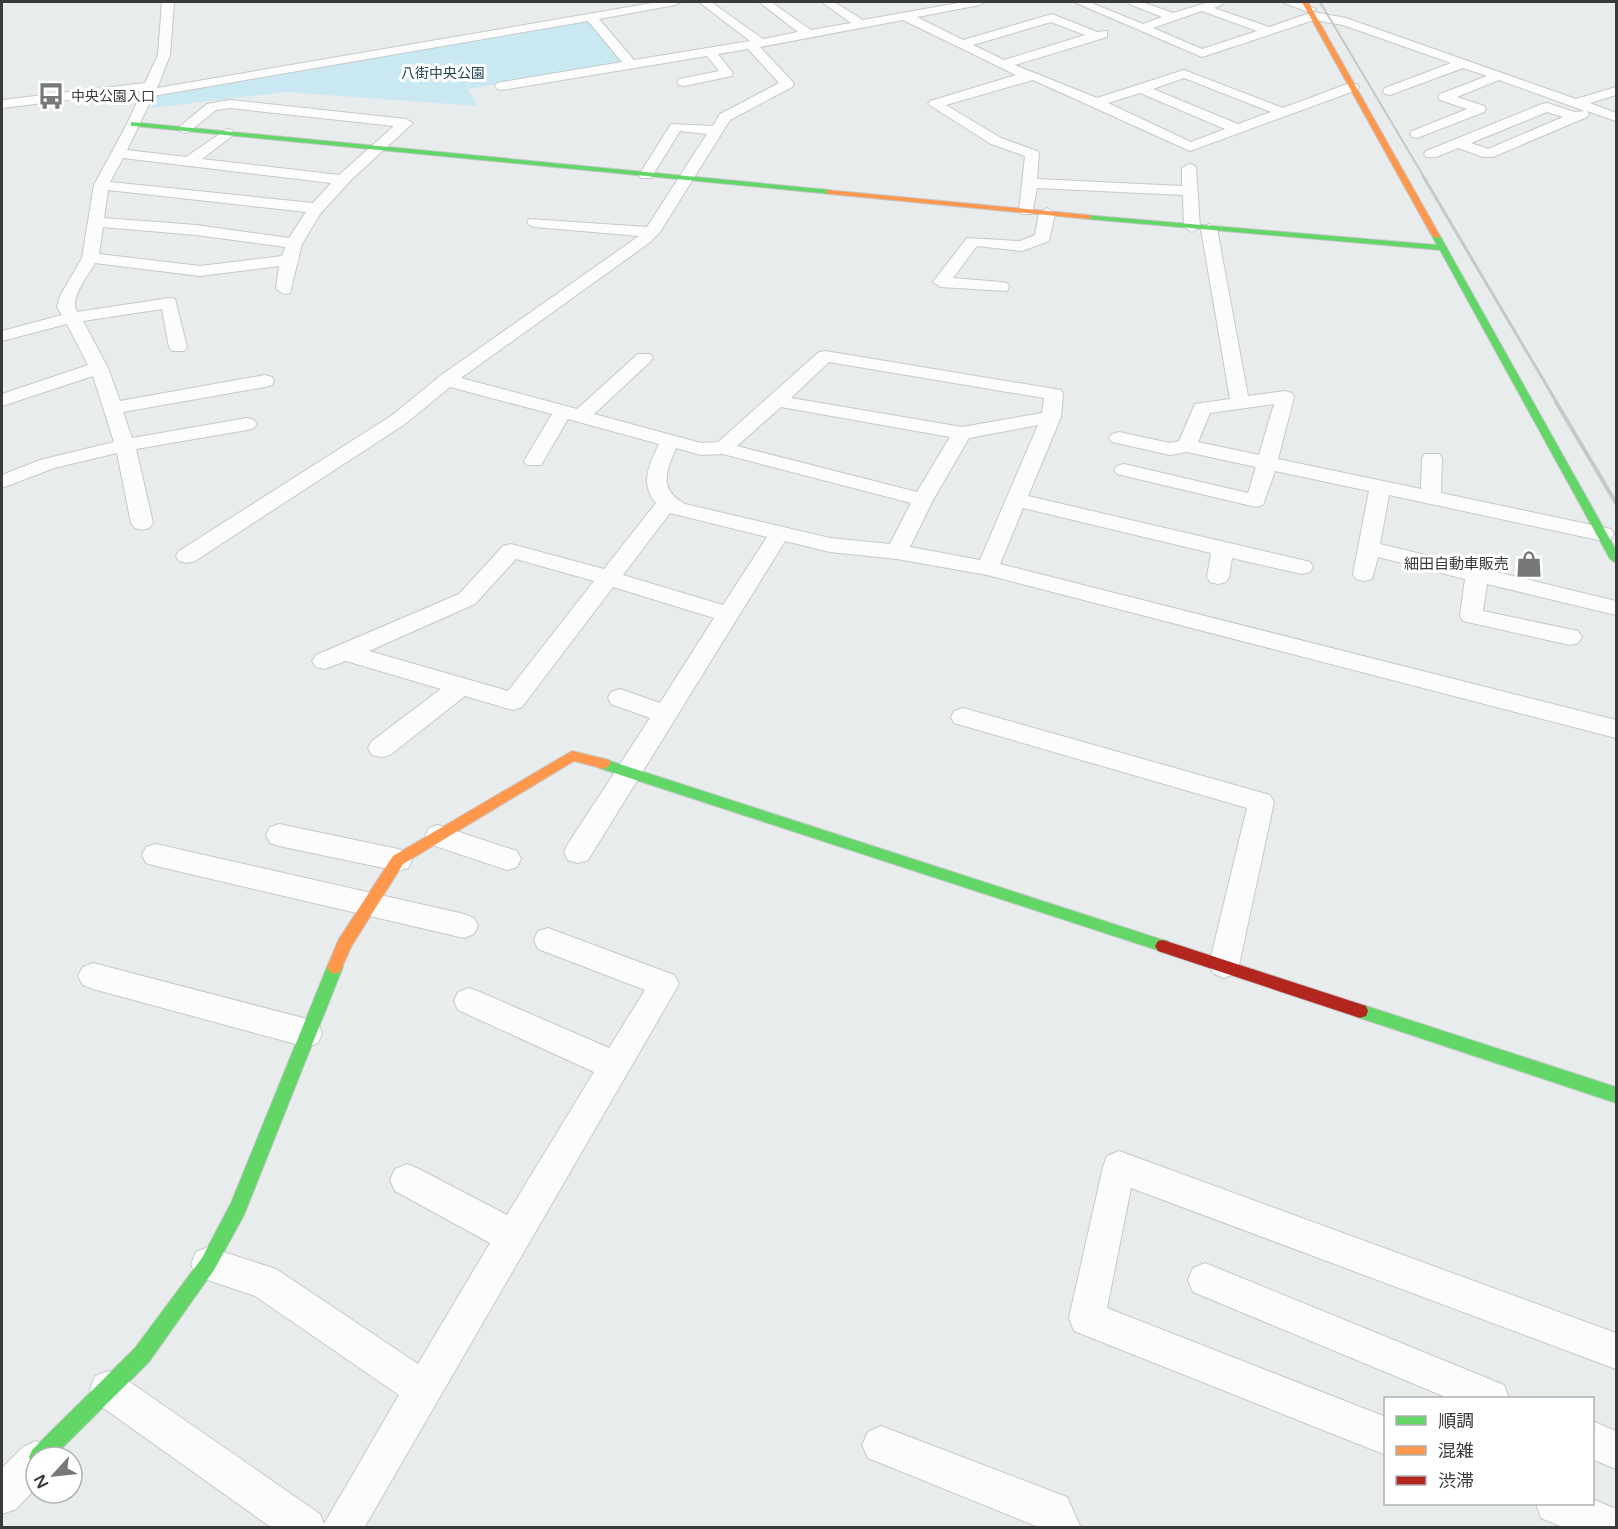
<svg xmlns="http://www.w3.org/2000/svg" width="1618" height="1529" viewBox="0 0 1618 1529" font-family="'Varela Round','Noto Sans JP',sans-serif">
  <style>
    .green { fill: #c9e8f2 }
    .lines { fill: none; stroke-linecap: round; stroke-linejoin: round }
    .street-casing { stroke: #c6c9ca; stroke-width: 2 }
    .fast-casing { stroke: #c6c9ca; stroke-width: 2 }
    .slow-casing { stroke: #c6c9ca; stroke-width: 2 }
    .jam-casing { stroke: #c6c9ca; stroke-width: 2 }
    .street { fill: #fcfcfc; fill-rule: evenodd }
    .fast { fill: #63d668; fill-rule: evenodd }
    .slow { fill: #ff974d; fill-rule: evenodd }
    .jam { fill: #b3261e; fill-rule: evenodd }
    .rail-far2 { stroke: #c8c8c8; stroke-width: 2 }
    .rail-far1 { stroke: #c8c8c8; stroke-width: 3 }
    .rail { stroke: #c8c8c8; stroke-width: 4 }
    .labels { text-anchor: middle; stroke-width: 6; stroke-linejoin: round; paint-order: stroke }
    .far-park-label { font-size: 14px; fill: #1e4551; stroke: #fff }
    .far-poi-label { font-size: 14px; fill: #383a3b; stroke: #fff; text-anchor: start }
    .poi-label { font-size: 15px; fill: #383a3b; stroke: #fff; text-anchor: end }
  </style>
  <rect width="100%" height="100%" fill="#e8eced"/>
  <path class="green" d="M588 18 626 64 468 89 478 106 285 92 151 108 157 94Z"/>
  <g class="lines">
    <defs>
      <path id="street" d="M162 2H174L170 55 157 88 658 2H681L675 5 599 19 634 60 750 41 699 2H711L763 39 798 32 759 2H771L811 30 851 23 822 2H834L863 20 964 2H985L980 5 917 17 963 40 1052 14 1097 32 1107 31V37L1015 65 1097 98 1184 70 1283 108 1347 84H1357L1359 87 1357 90 1190 151 1033 80 946 105 1001 138 1037 151 1039 154 1037 179 1182 186V168L1189 164 1194 165 1196 168 1200 227 1192 232 1184 227 1183 195 1037 188 1032 214H1022L1019 211 1025 156 991 144 928 104 930 101 1016 75 903 20 760 47 792 81 794 84 792 87 730 120 660 232 649 243 461 378 577 409 638 354H650L653 358 650 362 594 414 701 443 718 442 819 352 825 351 1061 390 1063 394 1061 417 1028 496 1302 560 1310 562 1313 567 1310 572 1302 574 1232 558 1229 577 1226 582 1218 584 1210 582 1207 577 1211 553 1023 508 1000 564 1616 720V738L987 575 897 559 830 552 785 541 588 860 578 863 568 860 564 852 568 844 650 718 611 704 608 698 611 692 620 689 660 703 714 618 613 587 522 707 513 710 465 696 390 755 381 757 372 755 368 748 372 741 441 689 346 661 324 669 316 667 312 661 316 655 459 594 503 546 511 544 604 569 656 503C639 484 650 463 659 444L568 419 541 465H527L524 461 552 414 450 387 405 424 195 561 187 563 179 561 176 556 179 551 391 416 440 376 639 236 535 227 529 225 527 222 529 219 647 227 707 134 680 131 651 178H641L639 175 671 124 713 126 720 114 779 83 748 49 718 54 733 73 732 76 684 86 679 85 677 82 679 79 719 71 707 56 502 90 497 89 495 86 497 83 502 82 622 62 588 21 153 96 127 150 186 157 227 129 232 130 234 133 232 136 202 159 339 175 394 126 230 108 216 110 189 132 184 133 177 129 207 104 230 100 406 119 413 123 352 179 320 214 302 244 290 293 284 294 276 289 279 266 200 276 95 263C88 276 69 298 77 312L169 298 175 299 187 347 184 351H172L169 347 162 309 83 321 108 368 120 401 265 375 272 377 274 381 272 385 265 387 123 412 132 438 247 418 254 420 257 424 254 428 247 430 136 449 153 523 149 528 142 530 135 528 131 523 117 453 54 468 2 488V475L40 460 114 442 93 376 2 406V394L88 365 67 324 2 341V331L62 315 57 307 60 296 82 258 94 185 127 124 142 91 2 108V100L145 83 158 55ZM1051 22 1085 35 1004 60 973 45ZM1184 78 1271 112 1238 124 1153 89ZM1140 93 1225 129 1191 142 1108 103ZM123 158 331 183 313 203 110 182ZM108 190 306 212 289 238 196 225 104 218ZM103 227 196 235 285 247 282 256 200 266 99 254ZM829 362 1044 398 1042 413 962 427 791 398ZM781 407 950 437 917 492 737 446ZM1038 425 980 560 910 547 933 500 969 438ZM676 448 701 455 723 454 911 503 890 544 830 538 685 504C658 489 666 472 676 448ZM670 513 767 537 723 605 623 575ZM516 559 594 581 508 691 369 651 475 604Z
        M1074 2H1089L1143 24 1162 17 1129 4 1128 2H1142L1173 13 1209 2H1224L1223 4 1214 8 1269 27 1313 12 1346 18 1576 99 1616 87V95L1590 103 1616 113V121L1587 111 1589 114 1587 117 1493 157H1483L1458 148 1436 157H1426L1424 154 1426 151 1542 104 1547 103 1575 112 1585 111 1499 80 1457 97 1484 106 1486 109 1484 112 1417 138 1412 137 1410 134 1412 131 1467 109 1440 100 1438 97 1440 94 1487 76 1463 68 1390 95 1385 94 1383 91 1385 88 1451 63 1343 25 1314 20 1202 57ZM1202 11 1257 31 1202 49 1153 28ZM1547 112 1563 117 1488 149 1471 143Z
        M1282 2H1298L1316 9 1310 13Z
        M1047 208 1055 213 1049 241 1022 251 977 246 953 278 1001 282 1007 283 1009 287 1007 291 941 287 933 282 967 238 1020 241 1035 235 1039 213Z
        M1209 224 1217 229 1248 396 1285 391 1292 393 1294 397 1278 459 1421 489 1422 458 1425 454H1439L1442 458 1441 493 1611 529 1614 534 1611 539 1603 541 1389 495 1380 544 1616 601V615L1487 584 1483 611 1578 631 1582 637 1578 643 1570 645 1463 621 1460 616 1465 579 1378 557 1372 579 1364 581 1356 579 1353 574 1369 491 1275 471 1263 505 1256 507 1117 474 1114 470 1117 466 1124 464 1248 493 1256 467 1187 452 1170 455 1112 442 1109 438 1112 434 1119 432 1170 443 1179 441 1195 404 1230 399 1201 229ZM1274 404 1259 455 1198 442 1210 413Z
        M963 708 1270 795 1274 802 1239 965 1234 974 1224 978 1214 974 1209 965 1247 808 954 723 951 717 954 711Z
        M279 824 398 849 408 852 412 860 408 868 398 871 279 846 270 843 266 835 270 827Z
        M438 825 517 851 521 859 517 867 507 870 429 844 425 836 429 828Z
        M156 844 464 914 474 918 478 926 474 934 464 938 156 866 146 863 142 855 146 847Z
        M548 928 674 975 679 984 364 1528H272L95 1402 90 1389 95 1376 108 1371 121 1376 320 1514 324 1524 399 1395 255 1296 196 1276 191 1264 196 1252 208 1247 276 1269 418 1364 490 1243 395 1191 390 1180 395 1169 407 1164 419 1169 507 1215 594 1072 458 1010 454 1001 458 992 469 988 480 992 609 1048 645 990 538 949 534 940 538 931Z
        M93 963 307 1019 318 1023 322 1033 318 1043 307 1047 93 989 83 985 78 976 83 967Z
        M1119 1151 1616 1333V1369L1131 1188 1107 1308 1386 1417V1455L1074 1331 1069 1318 1103 1167 1107 1156Z
        M1205 1263 1504 1385 1509 1398H1448L1193 1292 1188 1280 1193 1268Z
        M1592 1421 1616 1431V1469L1592 1459Z
        M881 1426 1067 1497 1081 1528H1041L868 1458 862 1445 868 1432Z
        M36 1441 49 1447 54 1457H36V1488L16 1509 2 1514V1468L23 1447Z
        M1592 1499 1616 1509V1528H1565L1541 1518 1536 1504H1592Z"/>
      <path id="fast" d="M131 122 830 190 834 192 830 194 134 126H131Z
        M1085 215 1437 245 1432 236 1439 234 1616 550V563L1610 559 1440 250 1088 219 1084 217Z
        M604 759 1163 940 1168 941 1171 946 1168 951 1163 952 599 768 597 764Z
        M335 960 340 962 343 967 244 1215 214 1270 149 1362 53 1457H36V1466L32 1464 29 1457 32 1450 135 1348 202 1258 231 1203 327 967 330 962Z
        M1360 1004 1616 1087V1103L1354 1016 1352 1011 1354 1006Z"/>
      <path id="slow" d="M1302 2H1308L1440 236 1439 238 1432 236Z
        M827 190 1088 215 1092 217 1088 219 830 194H827Z
        M572 751 609 760 611 764 604 769 574 761 403 864 351 947 340 972 335 974 330 972 327 967 339 939 393 856Z"/>
      <path id="jam" d="M1163 940 1360 1004 1366 1006 1368 1011 1366 1016 1360 1018 1158 951 1155 946 1158 941Z"/>
    </defs>
    <use href="#street" class="street-casing"/>
    <use href="#fast" class="fast-casing"/>
    <use href="#slow" class="slow-casing"/>
    <use href="#jam" class="jam-casing"/>
    <use href="#street" class="street"/>
    <use href="#fast" class="fast"/>
    <use href="#slow" class="slow"/>
    <use href="#jam" class="jam"/>
    <path class="rail-far2" d="M1320 2 1424 177"/>
    <path class="rail-far1" d="M1423 176 1557 403"/>
    <path class="rail" d="M1556 402 1616 503"/>
  </g>
  <defs>
    <symbol id="bus-bare" viewBox="-9 -9 18 18"><path d="M-5-6H5V4H4V6H2V4H-2V6H-4V4H-5ZM-3.5-4V0h7V-4ZM-3.5 1.2v1.5H-2V1.2ZM2 1.2v1.5H3.5V1.2Z" fill="#767879" stroke="#fff" stroke-width="2.5" paint-order="stroke"/></symbol>
    <symbol id="shop-bare" viewBox="-9 -9 18 18"><path d="M-5-2.5h2.3a2.7 3.5 0 0 1 5.4 0H5L5.5 6h-11ZM-1.5-2.5h3a1.5 2.3 0 0 0-3 0Z" fill="#767879" stroke="#fff" stroke-width="2.5" paint-order="stroke"/></symbol>
  </defs>
  <g fill-rule="evenodd">
    <use href="#bus-bare" x="32" y="77" width="38" height="38"/>
    <use href="#shop-bare" x="1510" y="545" width="38" height="38"/>
  </g>
  <g class="labels">
    <g class="far-park-label">
      <text x="443" y="78">八街中央公園</text>
    </g>
    <g class="far-poi-label">
      <text x="71" y="101">中央公園入口</text>
    </g>
    <g class="poi-label">
      <text x="1509" y="569">細田自動車販売</text>
    </g>
  </g>
  <rect width="1618" height="1529" fill="none" stroke="#383a3b" stroke-width="6"/>
  <rect x="1384" y="1397" width="210" height="108" fill="#ffffff" stroke="#afb0b1" stroke-width="1.5"/>
  <rect x="1396" y="1416" width="30" height="9" fill="#63d668" stroke="#afb0b1" stroke-width="1.5"/>
  <text x="1438" y="1427" font-size="18" fill="#383a3b">順調</text>
  <rect x="1396" y="1446" width="30" height="9" fill="#ff974d" stroke="#afb0b1" stroke-width="1.5"/>
  <text x="1438" y="1457" font-size="18" fill="#383a3b">混雑</text>
  <rect x="1396" y="1476" width="30" height="9" fill="#b3261e" stroke="#afb0b1" stroke-width="1.5"/>
  <text x="1438" y="1487" font-size="18" fill="#383a3b">渋滞</text>
  <g transform="translate(54 1475) rotate(243)"><circle r="28" fill="#ffffff" stroke="#afb0b1" stroke-width="1.5"/>
  <path d="M0-4.5L10 22L0 15L-10 22Z" fill="#767879"/>
  <text y="-9" font-size="16" font-weight="bold" text-anchor="middle" fill="#383a3b">N</text>
  </g>
</svg>
